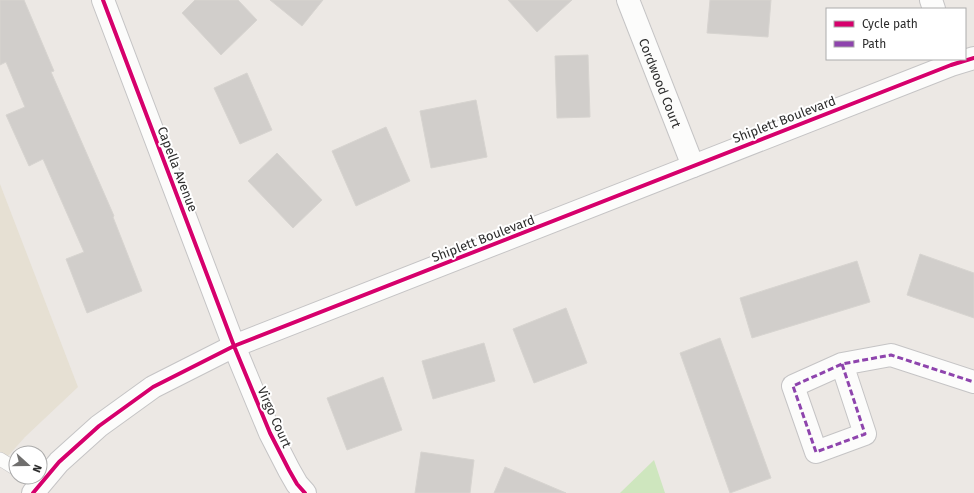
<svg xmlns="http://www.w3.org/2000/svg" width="974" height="493" viewBox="0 0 974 493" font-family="'Fira Sans',sans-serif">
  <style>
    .education { fill: #e6e0d3 }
    .green { fill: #cee6be }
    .building { fill: #d1cecb; stroke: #d7d4d0 }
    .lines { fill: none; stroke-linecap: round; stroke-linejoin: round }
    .service-casing { stroke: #c5c4c5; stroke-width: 14 }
    .minor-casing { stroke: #c5c4c5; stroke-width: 24 }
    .tertiary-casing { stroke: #c5c4c5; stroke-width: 24 }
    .service { stroke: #fcfcfb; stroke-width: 13 }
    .minor { stroke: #fcfcfb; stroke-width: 22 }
    .tertiary { stroke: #fcfcfb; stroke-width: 22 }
    .quiet { stroke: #8e44ad; stroke-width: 3; stroke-dasharray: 6 3; stroke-linecap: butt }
    .cycleway-casing { stroke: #fff; stroke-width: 6 }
    .cycleway { stroke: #d6006c; stroke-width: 4 }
    .labels { text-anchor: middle; stroke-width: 4; stroke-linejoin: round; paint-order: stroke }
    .street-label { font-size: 13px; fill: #2e2e2e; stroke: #fff }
  </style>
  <rect width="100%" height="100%" fill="#ece8e4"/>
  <path class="education" d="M0 184 78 387 25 437 0 465Z"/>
  <path class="green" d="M654 460 665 493H620Z"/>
  <path class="building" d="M0 0H24L54 71 51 72 114 216 113 217 142 291 87 313 66 259 84 252 43 159 29 166 6 115 25 107 6 62 0 65Z
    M195 0H238L257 20 221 55 182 13Z
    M270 0H323L302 26Z
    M508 0H572L537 32Z
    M710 0H771L768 37 707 33Z
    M588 55 590 117 557 118 555 56Z
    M247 73 272 130 240 144 214 88Z
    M476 100 487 157 431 168 420 111Z
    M386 127 410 181 356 206 332 151Z
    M277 153 322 200 293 228 248 181Z
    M920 254 974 273V318L907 295Z
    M857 261 870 302 752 338 740 298Z
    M566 308 587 363 534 383 513 329Z
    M720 338 771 478 730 493 680 353Z
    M484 343 495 381 433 399 422 361Z
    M383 377 402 430 347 450 327 398Z
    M421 452 474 460 470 493H415Z
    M505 467 566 493H494Z"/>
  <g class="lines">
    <defs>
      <path id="service" d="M0 459 16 469
        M27 477 40 485"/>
      <g id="minor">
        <path d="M103 0 234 346 270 433 289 470 297 484 305 493"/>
        <path id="s1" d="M628 0 693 166"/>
        <path d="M931 0 934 9"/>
        <path d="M842 364 865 434 816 452 793 386 842 364 891 355 974 382"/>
      </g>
      <path id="tertiary" d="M33 493 59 462 99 426 153 387 234 346 951 65 974 58"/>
    </defs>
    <use href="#service" class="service-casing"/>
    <use href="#minor" class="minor-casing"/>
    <use href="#tertiary" class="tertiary-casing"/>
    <use href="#service" class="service"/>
    <use href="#minor" class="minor"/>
    <use href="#tertiary" class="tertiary"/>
    <path class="quiet" d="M842 364 865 434 816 452 793 386 842 364 891 355 974 382"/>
    <defs>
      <path id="cycleway" d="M103 0 234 346 270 433 289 470 297 484 305 493
        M33 493 59 462 99 426 153 387 234 346 951 65 974 58"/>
    </defs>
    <use href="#cycleway" class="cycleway-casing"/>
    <use href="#cycleway" class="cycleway"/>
  </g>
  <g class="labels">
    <g class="street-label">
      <text dy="5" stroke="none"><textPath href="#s1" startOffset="89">Cordwood Court</textPath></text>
      <text transform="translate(784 119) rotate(-21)" y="5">Shiplett Boulevard</text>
      <text transform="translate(178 169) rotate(69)" y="5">Capella Avenue</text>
      <text transform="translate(483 238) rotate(-21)" y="5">Shiplett Boulevard</text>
      <text transform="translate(275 417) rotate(66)" y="5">Virgo Court</text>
    </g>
  </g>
  <rect x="826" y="8" width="140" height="52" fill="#ffffff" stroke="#ababab"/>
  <rect x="834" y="21" width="20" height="6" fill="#d6006c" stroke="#ababab"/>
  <text x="862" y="28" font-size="12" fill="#2e2e2e">Cycle path</text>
  <rect x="834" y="41" width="20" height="6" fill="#8e44ad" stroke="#ababab"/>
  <text x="862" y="48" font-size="12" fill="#2e2e2e">Path</text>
  <g transform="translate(28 465) rotate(111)"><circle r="19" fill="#ffffff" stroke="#ababab"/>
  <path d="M0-3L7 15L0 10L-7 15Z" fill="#706f6e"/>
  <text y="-6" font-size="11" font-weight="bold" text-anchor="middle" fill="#2e2e2e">N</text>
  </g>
</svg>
